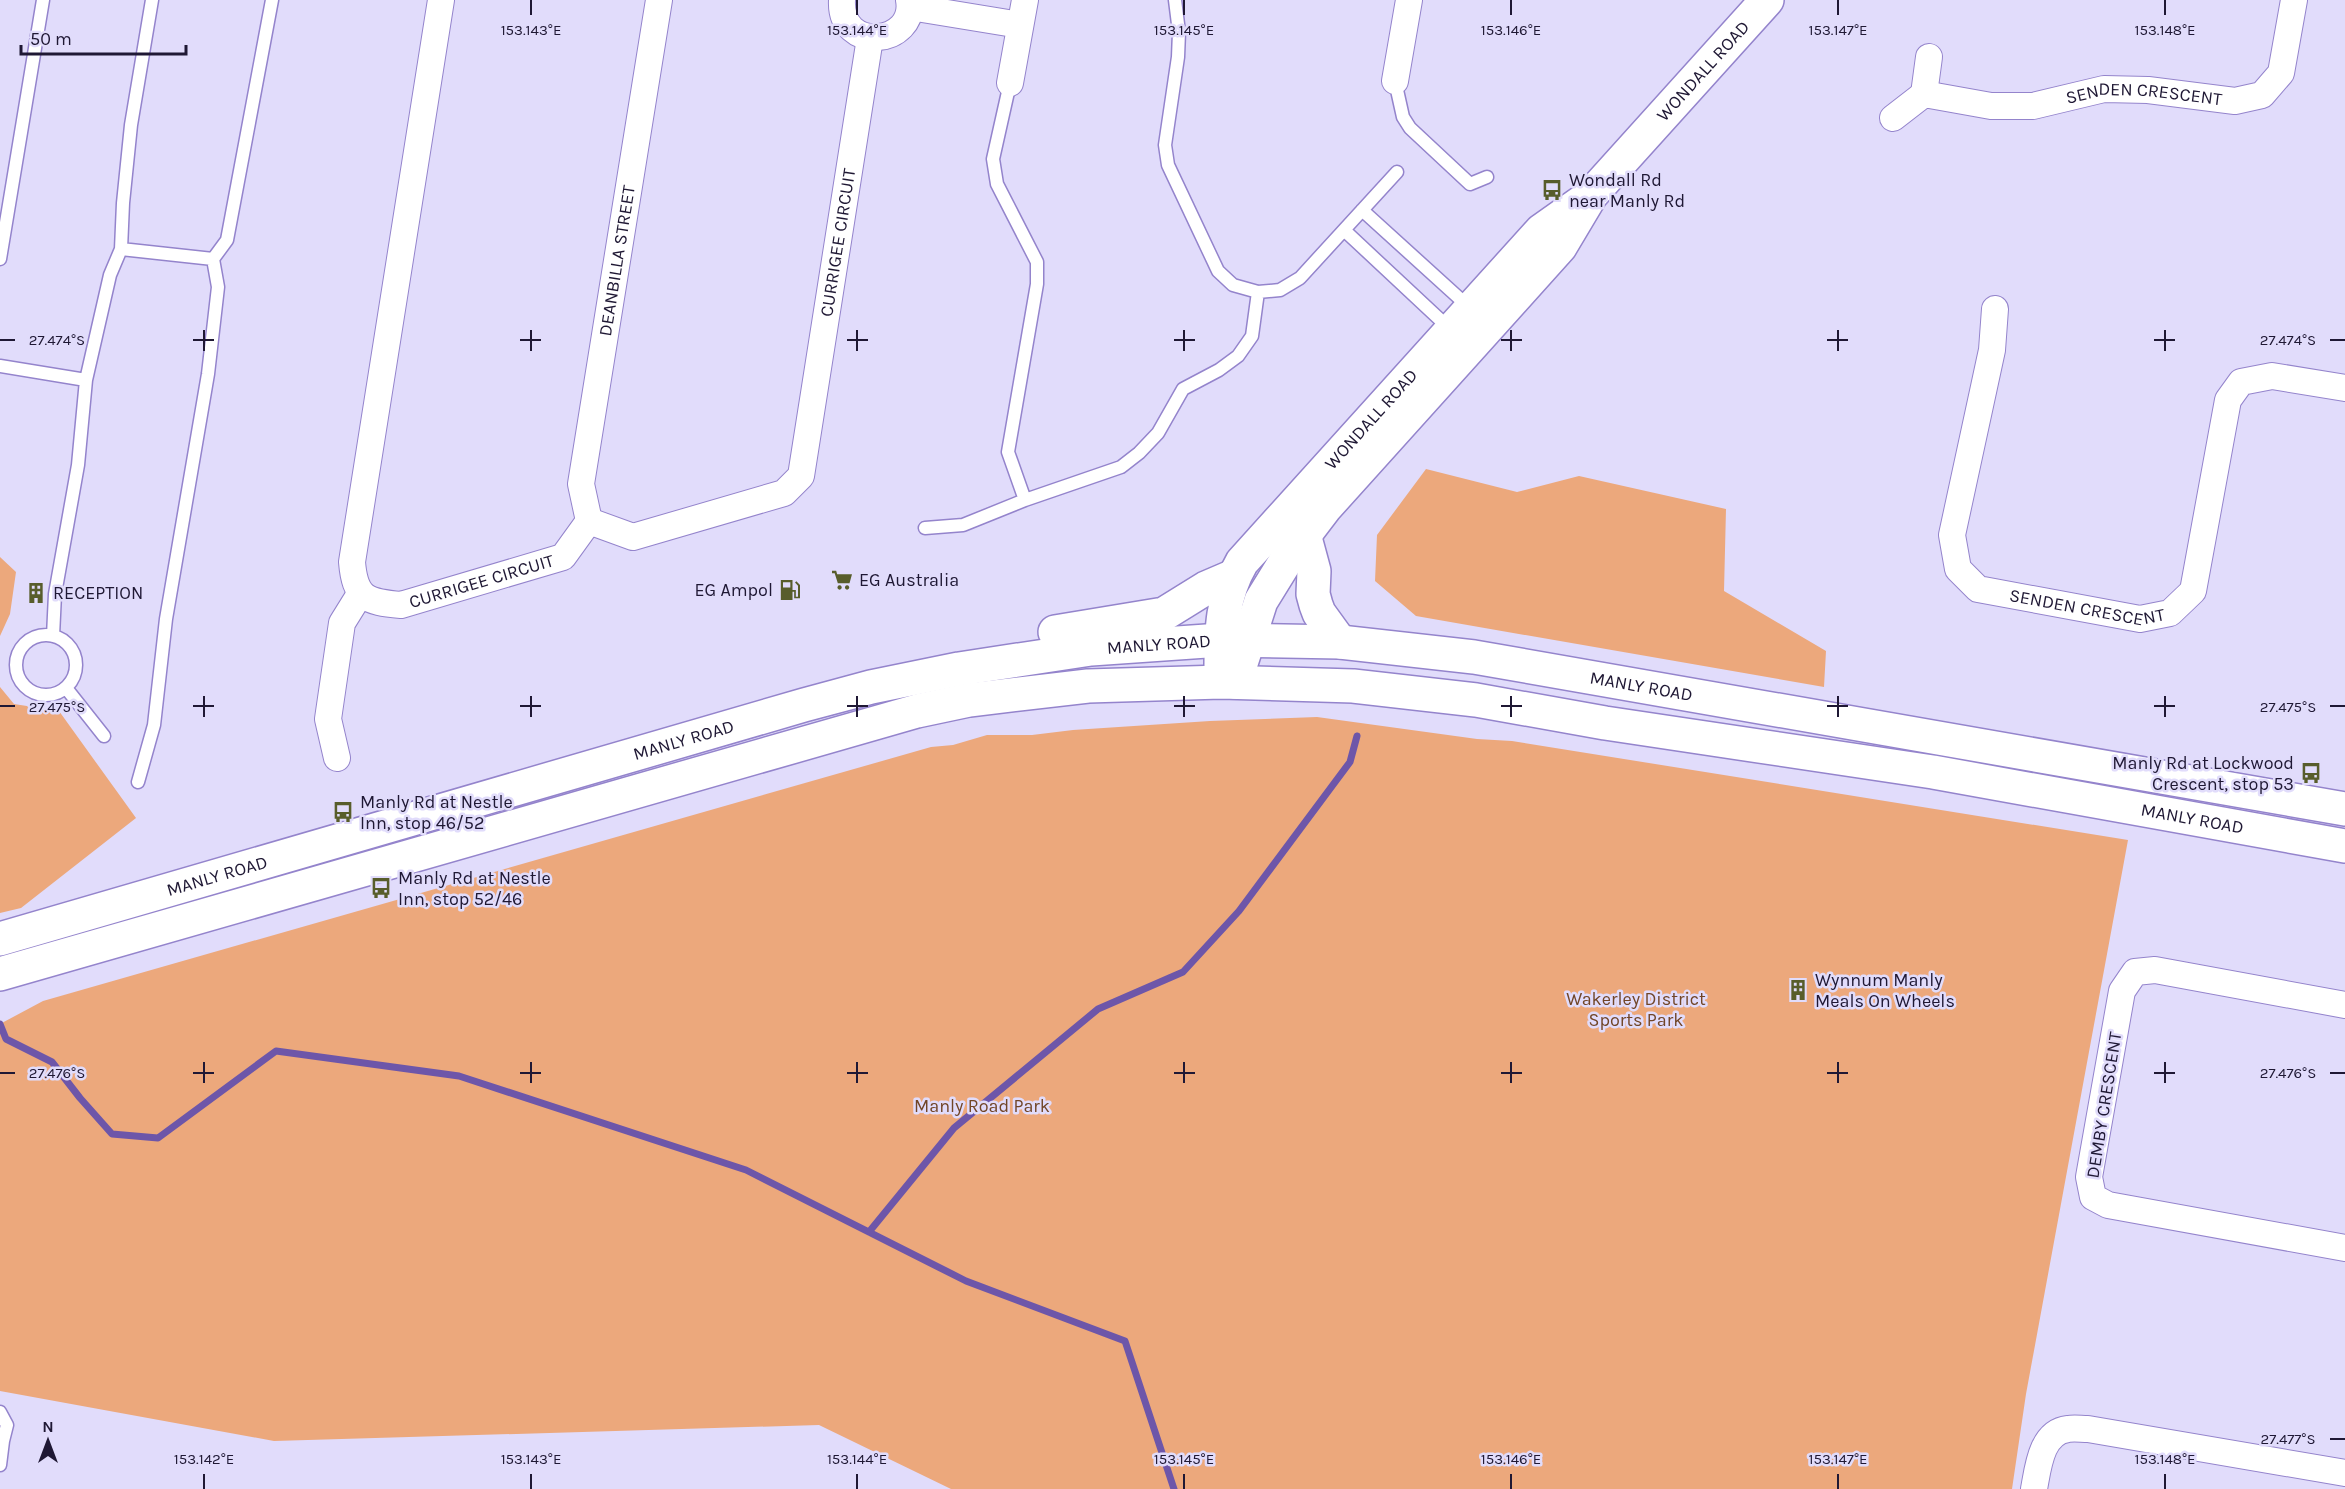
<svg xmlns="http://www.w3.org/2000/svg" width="2345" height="1489" viewBox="0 0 2345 1489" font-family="Karla,sans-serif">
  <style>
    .green { fill: #eca87c }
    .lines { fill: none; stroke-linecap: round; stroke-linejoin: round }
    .stream { stroke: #6d56a9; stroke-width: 7 }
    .lane-casing { stroke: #9484cc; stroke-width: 15 }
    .street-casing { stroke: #9484cc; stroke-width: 28 }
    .secondary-casing { stroke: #9484cc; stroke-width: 36 }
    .primary-casing { stroke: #9484cc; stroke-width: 36 }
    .lane { stroke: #fff; stroke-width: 12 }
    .street { stroke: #fff; stroke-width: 26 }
    .secondary { stroke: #fff; stroke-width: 33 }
    .primary { stroke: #fff; stroke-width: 33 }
    .ticks { fill: none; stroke: #1f1834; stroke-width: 2 }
    .labels { text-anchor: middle; stroke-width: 5; stroke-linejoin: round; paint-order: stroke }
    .street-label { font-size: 18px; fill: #1f1834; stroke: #e1dcfb }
    .poi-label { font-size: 18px; fill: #1f1834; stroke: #e1dcfb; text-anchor: start }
    .park-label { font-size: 18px; fill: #714527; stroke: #e1dcfb }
    .ticks-label { font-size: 15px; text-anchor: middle; fill: #1f1834; stroke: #e1dcfb; stroke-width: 5; stroke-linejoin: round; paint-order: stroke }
  </style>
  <rect width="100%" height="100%" fill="#e1dcfb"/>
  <path class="green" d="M1426 469 1517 492 1579 476 1726 509 1724 591 1826 651 1824 687 1416 616 1375 581 1377 535Z
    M0 557 16 572 10 614 0 636Z
    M0 687 14 704 59 711 136 818 21 908 0 913Z
    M1317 717 1477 739 1512 741 2128 840 2026 1394 2012 1489H951L819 1425 274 1441 0 1391V1024L43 1001 931 747 953 745 987 735H1032L1073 730 1210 721Z"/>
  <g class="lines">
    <path class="stream" d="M0 1024 6 1039 52 1062 80 1098 112 1134 158 1138 276 1051 459 1076 746 1170 966 1281 1125 1341 1174 1489
      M869 1232 954 1128 1098 1009 1183 972 1239 911 1350 762 1357 736"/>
    <defs>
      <path id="lane" d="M1175 0 1179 32 1178 57 1165 145 1168 165 1218 271 1233 285 1258 292 1280 290 1300 278 1397 172
        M1395 81 1403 117 1410 128 1470 184 1487 177
        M1010 83 993 159 997 184 1037 262V284L1008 452 1025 500
        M1362 210 1470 308
        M1344 230 1450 329
        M121 249 213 259
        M0 259 43 0
        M0 366 86 380
        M925 528 963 525 1025 500 1121 467 1139 453 1158 433 1183 389 1219 370 1238 356 1252 336 1258 292
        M16 665a30 30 0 1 1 60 0a30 30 0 1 1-60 0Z
        M53 636 55 594 78 465 86 380 110 275 121 249 123 203 131 125 152 0
        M66 688 104 736
        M138 782 154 725 166 619 208 374 218 287 213 259 227 240 272 0
        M0 1412 7 1425 3 1441
        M0 1465 3 1441 1 1436"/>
      <g id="street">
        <path id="s1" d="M441 0 352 562C355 598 366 602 401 605L563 557 589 521 633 537 784 493 801 476 870 38"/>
        <path d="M842 0C839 54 917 45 909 0"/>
        <path d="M910 7 1020 25"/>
        <path d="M1395 81 1409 0"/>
        <path d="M1010 83 1025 0"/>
        <path d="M1924 94 1929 57"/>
        <path id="s2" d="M1893 118 1924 94 1991 106H2033L2104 89 2148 90 2235 101 2262 95 2281 73 2294 0"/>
        <path id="s3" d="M1995 309 1992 350 1952 535 1958 569 1978 589 2140 619 2170 613 2193 591 2228 400 2241 382 2272 376 2345 388"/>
        <path id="s4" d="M589 521 581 484 659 0"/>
        <path d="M337 758 328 719 342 623 360 594"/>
        <path d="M2345 1005 2155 970 2135 972 2122 991 2089 1177 2093 1197 2108 1205 2345 1248"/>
        <path d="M2034 1489C2038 1468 2041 1432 2068 1429 2074 1428 2081 1429 2088 1429L2345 1473"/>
      </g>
      <g id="secondary">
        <path id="s5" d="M1221 669C1221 631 1222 596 1242 562L1541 231 1582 202"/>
        <path id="s6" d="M1235 682 1261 601 1290 554 1325 508 1560 247 1591 195 1767 0"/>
      </g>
      <g id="primary">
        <path d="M1304 534 1314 571 1313 594 1316 605 1319 613 1340 642"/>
        <path d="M1055 632 1164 614 1206 588 1234 576"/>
        <path id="s7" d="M0 939 804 705 871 687 959 669 1091 649 1221 640 1340 642 1474 657 2345 809"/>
        <path id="s8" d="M0 974 917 711 969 700 1088 686 1221 682 1353 686 1476 700 1605 723 1933 772 2345 846"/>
      </g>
    </defs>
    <use href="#lane" class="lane-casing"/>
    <use href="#street" class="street-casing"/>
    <use href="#secondary" class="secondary-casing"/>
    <use href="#primary" class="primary-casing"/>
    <use href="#lane" class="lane"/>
    <use href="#street" class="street"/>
    <use href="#secondary" class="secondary"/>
    <use href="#primary" class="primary"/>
  </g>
  <path class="ticks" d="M531 0V15M857 0V15M1184 0V15M1511 0V15M1838 0V15M2165 0V15M204 330V351M531 330V351M857 330V351M1184 330V351M1511 330V351M1838 330V351M2165 330V351M0 340H15M193 340H214M520 340H541M847 340H868M1174 340H1195M1501 340H1522M1827 340H1848M2154 340H2175M2330 340H2345M204 696V717M531 696V717M857 696V717M1184 696V717M1511 696V717M1838 696V717M2165 696V717M0 706H15M193 706H214M520 706H541M847 706H868M1174 706H1195M1501 706H1522M1827 706H1848M2154 706H2175M2330 706H2345M204 1062V1083M531 1062V1083M857 1062V1083M1184 1062V1083M1511 1062V1083M1838 1062V1083M2165 1062V1083M0 1073H15M193 1073H214M520 1073H541M847 1073H868M1174 1073H1195M1501 1073H1522M1827 1073H1848M2154 1073H2175M2330 1073H2345M2330 1439H2345M204 1474V1489M531 1474V1489M857 1474V1489M1184 1474V1489M1511 1474V1489M1838 1474V1489M2165 1474V1489"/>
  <defs>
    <symbol id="bus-bare" viewBox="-9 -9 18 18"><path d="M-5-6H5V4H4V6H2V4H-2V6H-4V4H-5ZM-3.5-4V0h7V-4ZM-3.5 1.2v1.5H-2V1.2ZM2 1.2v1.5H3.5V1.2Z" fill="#585d2b" stroke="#e1dcfb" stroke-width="2.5" paint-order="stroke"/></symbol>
    <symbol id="supermarket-bare" viewBox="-9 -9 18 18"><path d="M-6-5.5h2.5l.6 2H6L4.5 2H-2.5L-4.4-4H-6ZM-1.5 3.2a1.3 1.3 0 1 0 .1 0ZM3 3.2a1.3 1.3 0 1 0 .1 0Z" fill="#585d2b" stroke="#e1dcfb" stroke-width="2.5" paint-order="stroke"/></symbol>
    <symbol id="fuel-bare" viewBox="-9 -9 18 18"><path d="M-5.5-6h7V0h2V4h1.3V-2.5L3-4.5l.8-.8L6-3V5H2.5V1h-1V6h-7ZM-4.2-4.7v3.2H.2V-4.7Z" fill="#585d2b" stroke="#e1dcfb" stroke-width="2.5" paint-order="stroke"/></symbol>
    <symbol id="building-bare" viewBox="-9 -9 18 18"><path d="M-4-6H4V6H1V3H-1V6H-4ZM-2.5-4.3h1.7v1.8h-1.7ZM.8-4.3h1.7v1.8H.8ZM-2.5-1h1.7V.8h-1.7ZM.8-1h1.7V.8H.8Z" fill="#585d2b" stroke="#e1dcfb" stroke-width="2.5" paint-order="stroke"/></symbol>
  </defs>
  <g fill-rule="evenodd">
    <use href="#bus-bare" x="1537" y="175" width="30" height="30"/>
    <use href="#supermarket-bare" x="827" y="565" width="30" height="30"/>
    <use href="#fuel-bare" x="775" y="575" width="30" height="30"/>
    <use href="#building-bare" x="21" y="578" width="30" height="30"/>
    <use href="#bus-bare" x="2296" y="758" width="30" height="30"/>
    <use href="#bus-bare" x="328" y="797" width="30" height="30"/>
    <use href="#bus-bare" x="366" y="873" width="30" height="30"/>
    <use href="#building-bare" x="1783" y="975" width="30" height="30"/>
  </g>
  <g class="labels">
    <g class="street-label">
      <text dy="6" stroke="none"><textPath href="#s6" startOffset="777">WONDALL ROAD</textPath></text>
      <text dy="6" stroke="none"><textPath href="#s2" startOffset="262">SENDEN CRESCENT</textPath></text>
      <text dy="6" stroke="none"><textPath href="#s1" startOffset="1322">CURRIGEE CIRCUIT</textPath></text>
      <text dy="6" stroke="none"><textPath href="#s4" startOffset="264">DEANBILLA STREET</textPath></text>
      <text dy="6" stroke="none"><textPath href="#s5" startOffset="303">WONDALL ROAD</textPath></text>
      <text dy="6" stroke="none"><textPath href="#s1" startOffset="728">CURRIGEE CIRCUIT</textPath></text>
      <text dy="6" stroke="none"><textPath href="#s3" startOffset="404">SENDEN CRESCENT</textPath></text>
      <text dy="6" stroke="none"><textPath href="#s7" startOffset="1198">MANLY ROAD</textPath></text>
      <text dy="6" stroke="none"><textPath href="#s7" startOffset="1684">MANLY ROAD</textPath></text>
      <text dy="6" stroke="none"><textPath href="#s7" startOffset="712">MANLY ROAD</textPath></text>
      <text dy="6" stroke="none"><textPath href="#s8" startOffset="2242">MANLY ROAD</textPath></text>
      <text dy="6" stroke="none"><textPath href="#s7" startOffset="226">MANLY ROAD</textPath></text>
      <text transform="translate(2104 1105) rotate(-81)" y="6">DEMBY CRESCENT</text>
    </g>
    <g class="poi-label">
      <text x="1569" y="186">Wondall Rd<tspan x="1569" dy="21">near Manly Rd</tspan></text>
      <text x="859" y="586">EG Australia</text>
      <text x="773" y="596" text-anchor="end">EG Ampol</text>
      <text x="53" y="599">RECEPTION</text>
      <text x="2294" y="769" text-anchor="end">Manly Rd at Lockwood<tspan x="2294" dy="21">Crescent, stop 53</tspan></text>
      <text x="360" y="808">Manly Rd at Nestle<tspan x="360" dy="21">Inn, stop 46/52</tspan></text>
      <text x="398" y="884">Manly Rd at Nestle<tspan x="398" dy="21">Inn, stop 52/46</tspan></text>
      <text x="1815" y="986">Wynnum Manly<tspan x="1815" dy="21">Meals On Wheels</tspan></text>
    </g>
    <g class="park-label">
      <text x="1636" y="1005">Wakerley District<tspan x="1636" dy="21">Sports Park</tspan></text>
      <text x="982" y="1112">Manly Road Park</text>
    </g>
  </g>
  <g class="ticks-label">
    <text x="531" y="35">153.143°E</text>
    <text x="857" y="35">153.144°E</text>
    <text x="1184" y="35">153.145°E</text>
    <text x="1511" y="35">153.146°E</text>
    <text x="1838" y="35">153.147°E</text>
    <text x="2165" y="35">153.148°E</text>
    <text x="57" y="345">27.474°S</text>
    <text x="2288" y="345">27.474°S</text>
    <text x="57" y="712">27.475°S</text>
    <text x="2288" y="712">27.475°S</text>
    <text x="57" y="1078">27.476°S</text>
    <text x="2288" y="1078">27.476°S</text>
    <text x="2288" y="1444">27.477°S</text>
    <text x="204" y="1464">153.142°E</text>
    <text x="531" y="1464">153.143°E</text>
    <text x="857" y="1464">153.144°E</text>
    <text x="1184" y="1464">153.145°E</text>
    <text x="1511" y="1464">153.146°E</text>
    <text x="1838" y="1464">153.147°E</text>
    <text x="2165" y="1464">153.148°E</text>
  </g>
  <g transform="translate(48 1441)" stroke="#e1dcfb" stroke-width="4.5" paint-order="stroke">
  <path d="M0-4.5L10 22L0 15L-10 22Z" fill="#1f1834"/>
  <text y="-9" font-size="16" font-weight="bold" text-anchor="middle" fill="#1f1834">N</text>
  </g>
  <path d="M21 45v9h165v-9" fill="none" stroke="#1f1834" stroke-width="3"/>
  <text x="30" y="45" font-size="18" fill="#1f1834" stroke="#e1dcfb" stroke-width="4.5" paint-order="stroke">50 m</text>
</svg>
